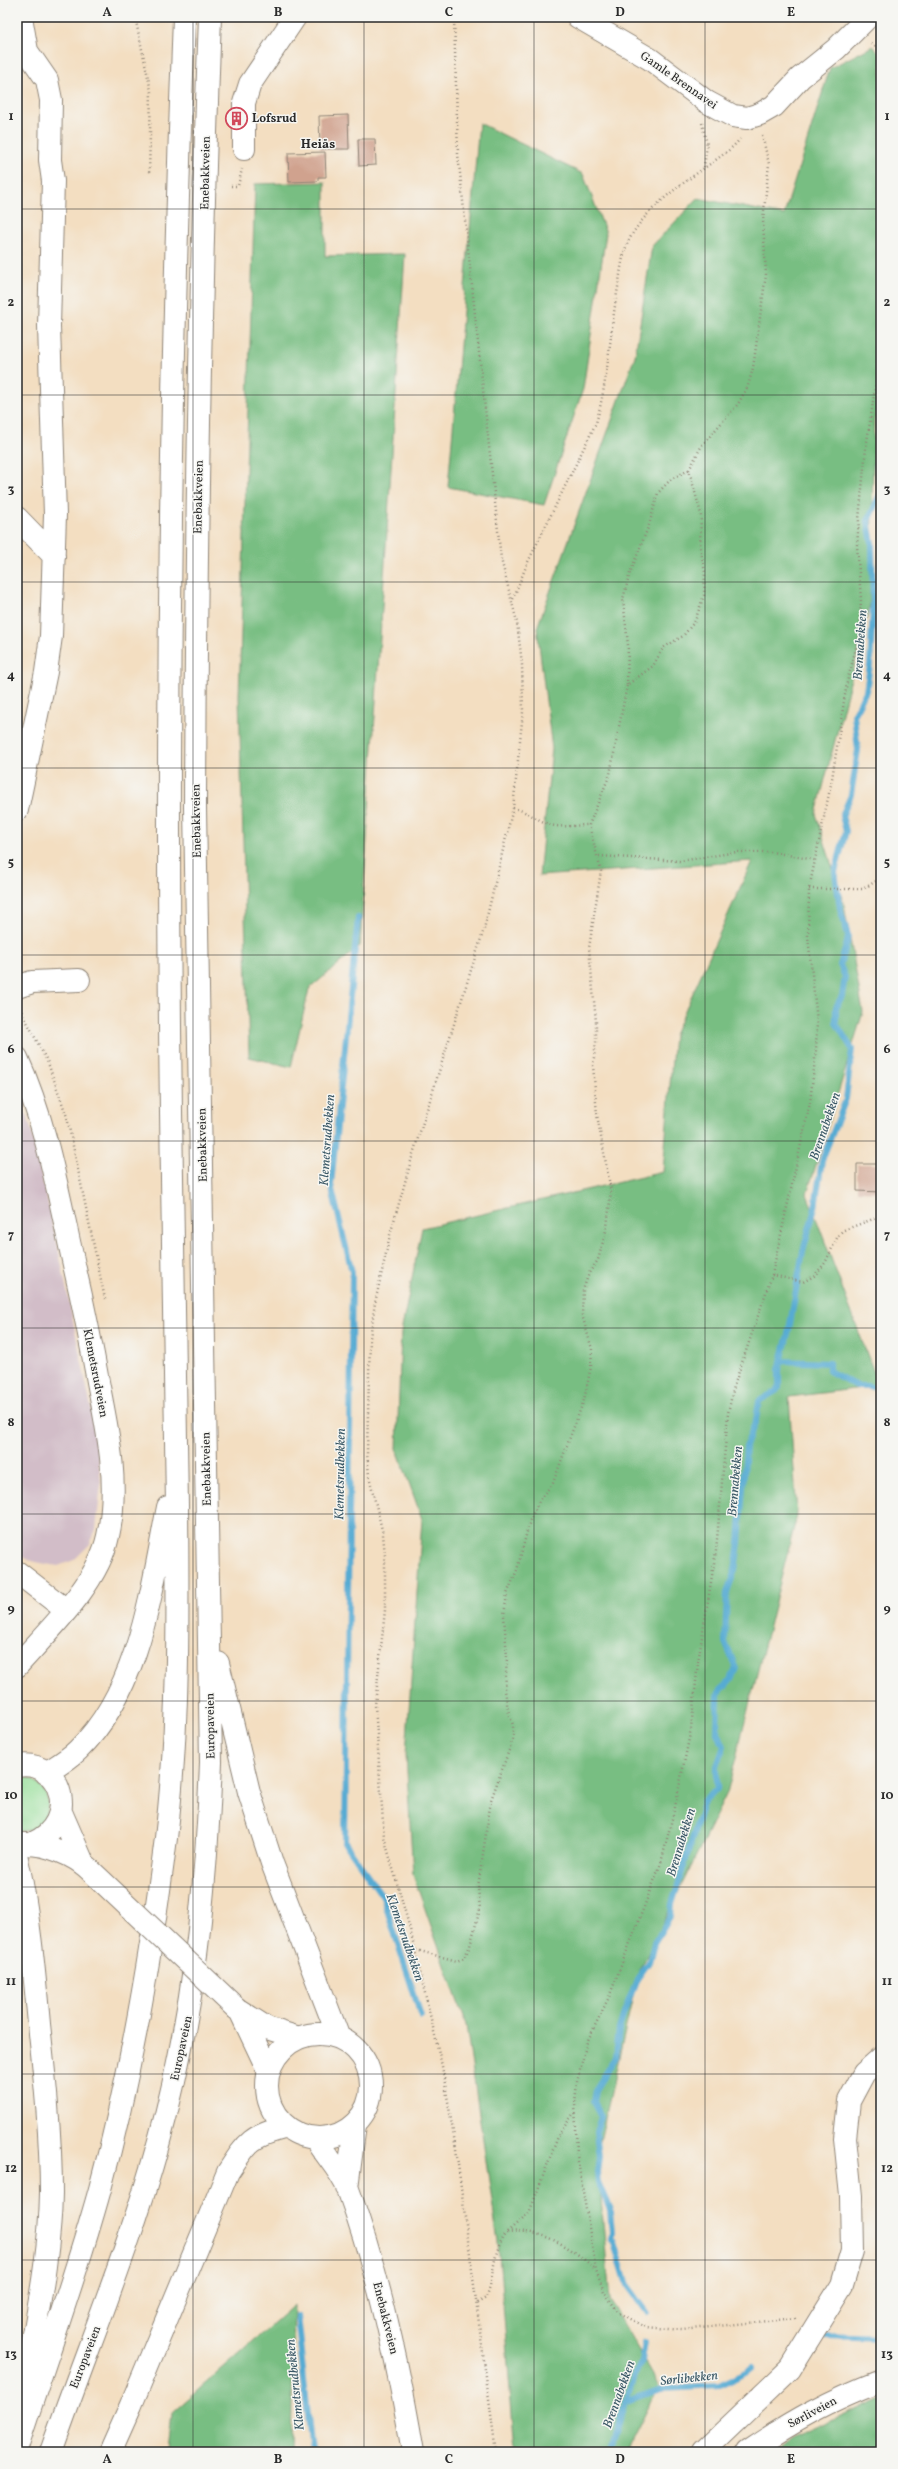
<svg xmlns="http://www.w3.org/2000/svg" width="898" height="2469" viewBox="0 0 898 2469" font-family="Vollkorn,serif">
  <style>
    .industrial { fill: #d2bdc8 }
    .green { fill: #96df9a; stroke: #608562 }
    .forest { fill: #78be82; stroke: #527456 }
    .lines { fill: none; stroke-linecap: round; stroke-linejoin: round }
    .stream { stroke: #57abd3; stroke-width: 6 }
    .building { fill: #d0a28e }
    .minor-casing { stroke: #8f8476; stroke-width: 24 }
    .major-casing { stroke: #8f8476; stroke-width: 24 }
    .highway-casing { stroke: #8f8476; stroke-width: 24 }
    .path { stroke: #8f8476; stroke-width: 2.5; stroke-dasharray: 1 3; stroke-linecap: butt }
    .minor { stroke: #fff; stroke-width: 22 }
    .major { stroke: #fff; stroke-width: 22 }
    .highway { stroke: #fff; stroke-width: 22 }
    .highway-bridge-casing { stroke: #8f8476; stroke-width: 24; stroke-linecap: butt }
    .highway-bridge { stroke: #fff; stroke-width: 22 }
    .grid { fill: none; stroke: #2b2b2b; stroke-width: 1; stroke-opacity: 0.55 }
    .labels { text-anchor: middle; stroke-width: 3; stroke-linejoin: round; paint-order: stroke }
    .street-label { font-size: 12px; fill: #2b2b2b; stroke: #f6f6f2 }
    .poi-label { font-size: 12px; font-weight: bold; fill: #2b2b2b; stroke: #f6f6f2; text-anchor: start }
    .neighbourhood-label { font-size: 13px; font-weight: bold; fill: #2b2b2b; stroke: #f6f6f2 }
    .water-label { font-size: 13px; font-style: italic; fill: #3a5866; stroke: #f6f6f2 }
    .neatline { fill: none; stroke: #2b2b2b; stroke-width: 1.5 }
    .grid-label { font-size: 13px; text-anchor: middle; font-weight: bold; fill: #2b2b2b }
  </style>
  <rect width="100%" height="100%" fill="#f6f6f2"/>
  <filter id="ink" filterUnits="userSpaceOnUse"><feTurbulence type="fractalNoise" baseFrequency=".025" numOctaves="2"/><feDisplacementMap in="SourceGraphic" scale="8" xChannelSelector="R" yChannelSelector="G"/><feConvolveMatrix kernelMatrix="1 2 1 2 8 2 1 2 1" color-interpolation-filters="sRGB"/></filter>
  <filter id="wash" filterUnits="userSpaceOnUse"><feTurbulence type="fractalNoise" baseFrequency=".012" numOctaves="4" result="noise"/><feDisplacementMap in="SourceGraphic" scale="16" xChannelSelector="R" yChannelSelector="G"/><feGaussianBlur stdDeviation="0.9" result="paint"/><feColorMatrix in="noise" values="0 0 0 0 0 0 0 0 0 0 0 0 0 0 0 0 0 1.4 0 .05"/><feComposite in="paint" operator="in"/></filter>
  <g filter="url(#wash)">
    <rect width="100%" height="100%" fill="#f3dec1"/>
    <path class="industrial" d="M17 1088 30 1125 57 1243 96 1432 101 1484 96 1529 90 1544 74 1560 58 1566 35 1562 17 1555Z"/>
    <path class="green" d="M17 1777C59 1777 57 1833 17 1831Z"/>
    <path class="forest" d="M873 46 881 54V398L874 420 870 605 816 814 844 905 863 1012 807 1194 879 1386 789 1397 797 1515 727 1793 638 1974 597 2154 610 2300 659 2386 626 2452H515L498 2242 466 2025 413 1875 406 1754 422 1519 397 1449 401 1333 422 1228 663 1172 674 1035 752 861 539 876 552 749 537 628 635 356 652 246 698 198 784 215 830 68Z
      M479 123 583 174 606 233 583 389 544 505 448 487Z
      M325 182V256L405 254 360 946 309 989 291 1067 249 1057 239 696 255 184Z
      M294 2305 291 2452H168L172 2413Z
      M881 2399V2452H775L791 2439Z"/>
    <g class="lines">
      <path class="stream" d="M881 436 877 463 881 488
        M358 918 331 1185 352 1272 345 1843 383 1897 421 2016
        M781 1361 829 1363V1371L857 1386H868L881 1390
        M647 2312 626 2283 614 2242 610 2239 612 2233 610 2210 598 2182 597 2171 599 2157 596 2132 601 2117 593 2102 595 2090 616 2057 619 2029 625 2010 637 1979 649 1962 654 1943 671 1915 672 1904 704 1801 717 1789V1766L724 1746 717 1733 718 1696 720 1690 731 1680 736 1668 725 1642 727 1592 735 1570 739 1543 746 1446 756 1420 759 1401 776 1391 779 1387V1370L789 1330 803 1251 815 1208 822 1160 846 1099 852 1049 836 1023V1007L842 996 845 977 840 965 847 943 848 935 840 908 835 872 846 831 842 816 851 795 858 750 854 715 866 691 870 665 873 608 872 543 868 521 881 492
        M297 2316 312 2452
        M824 2336 881 2338
        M625 2402 661 2389 719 2386 743 2375 753 2367
        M610 2452 634 2376 642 2361 645 2342"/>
    </g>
    <g id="blocks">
      <path class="building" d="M348 115 349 149H320L319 116Z
        M358 139H375L376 165 359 166Z
        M325 152 326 177H318V181L289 182 288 153Z
        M857 1164H881V1192L857 1191Z"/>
    </g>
  </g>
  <g filter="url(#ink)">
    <use href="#blocks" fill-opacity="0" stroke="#8f8476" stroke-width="1"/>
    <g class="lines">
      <defs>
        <path id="minor" d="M578 17 650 59 707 102 733 116 747 118 760 114 774 106 800 78 836 49 868 17
          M244 149V103L250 84 295 17
          M17 518 54 556
          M17 810 46 672 51 636 55 515 49 326 53 181 50 160 51 100 47 80 27 51 21 17
          M17 987 32 982 79 980
          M17 1058C47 1124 59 1198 75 1269 84 1308 92 1348 99 1387 109 1437 119 1486 108 1536 98 1584 49 1630 17 1666
          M17 1572 66 1610
          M703 2452 790 2369 842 2285 852 2251 851 2196 845 2138 849 2101 864 2073 881 2058
          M747 2452C793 2421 829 2401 881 2381"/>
        <path id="major" d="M315 2138C325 2155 341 2171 348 2189 379 2274 398 2363 413 2452
          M347 2188 355 2124"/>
        <path id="highway" d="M218 1663 249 1792 272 1863 339 2038
          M17 1766C63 1758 80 1822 33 1843
          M46 1773C57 1766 69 1759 78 1750 140 1690 152 1587 168 1507
          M61 1812 84 1865
          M24 1844C45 1843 75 1855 90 1870
          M17 1859C29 1913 34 1969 39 2024 45 2080 51 2137 51 2193 50 2258 35 2324 25 2388
          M237 2009 267 2028 299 2038
          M241 2013 269 2072
          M267 2086a52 52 0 1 1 104 0a52 52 0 1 1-104 0Z
          M17 2447C45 2361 76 2276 100 2189 131 2074 151 1956 166 1838 179 1728 178 1617 177 1506 176 1375 172 1244 171 1112 166 747 170 382 184 17
          M51 2452C87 2349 130 2247 159 2141 194 2014 206 1892 211 1762L195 807C196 544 200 280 210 17
          M110 2452 131 2405 228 2172C248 2141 251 2136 287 2127"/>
      </defs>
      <use href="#minor" class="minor-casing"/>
      <use href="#major" class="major-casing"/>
      <use href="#highway" class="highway-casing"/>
      <path class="path" d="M135 17 151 91 149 175
        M454 17 458 154 501 559 517 622 522 664 523 712 513 808 484 929 413 1154 390 1235 375 1303 370 1338 367 1452 369 1476 383 1534 385 1556V1610L375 1705 384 1837 410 1929 442 2066 456 2149 496 2452
        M871 44 881 50
        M702 123 707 145 704 167
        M231 186H238L242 169
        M881 255V320
        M513 599 527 564 596 423C609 377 610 328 619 282 621 267 623 251 630 238 647 207 682 184 710 164 721 156 731 150 740 139
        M627 685 628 645 623 599 630 573 649 525 658 493 671 479 689 470
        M513 808C527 811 537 820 551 825 562 828 578 825 589 825
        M599 856 680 861 737 852H772L814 860
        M809 889H863L881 878
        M20 1008 48 1063 67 1117 105 1299
        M772 1275 803 1282 814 1276 825 1263 839 1234 844 1230 881 1216
        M416 1950 457 1961 464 1958 470 1946 480 1909 478 1887 491 1800 513 1739V1725L508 1710 505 1690 507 1657 504 1615 507 1594 517 1570 530 1520 540 1499 553 1483 584 1400 591 1367 592 1349 582 1315 583 1290 589 1273 598 1260 607 1227 611 1191 597 1115 593 1065 596 1042V1022L589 948 601 871 589 825 610 774 627 685 653 666 663 648 683 636 695 621 704 595 705 572 700 547 701 514 689 470 702 445 738 404 748 386 753 368 766 274 763 220 769 164 762 135
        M507 2232 529 2213 559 2134 574 2113
        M477 2303 486 2298C495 2276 492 2250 507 2232 541 2228 572 2247 595 2269
        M796 2318 681 2330 645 2327 619 2313 604 2292 596 2270 577 2155 575 2103 577 2082 587 2042 609 1997 661 1863 675 1807 691 1729 698 1662 716 1551 728 1413 734 1386 772 1275 810 1103 816 1050 817 1021 808 936 809 889 832 779 847 682 859 637 861 600 857 546 859 519 866 448 881 349"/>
      <use href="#minor" class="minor"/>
      <use href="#major" class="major"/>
      <use href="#highway" class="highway"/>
      <defs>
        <path id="highway-bridge" d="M90 1870 237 2009"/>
      </defs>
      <use href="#highway-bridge" class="highway-bridge-casing"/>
      <use href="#highway-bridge" class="highway-bridge"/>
    </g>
  </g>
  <path class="grid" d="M193 17V2452M364 17V2452M534 17V2452M705 17V2452M17 209H881M17 395H881M17 582H881M17 768H881M17 955H881M17 1141H881M17 1328H881M17 1514H881M17 1701H881M17 1887H881M17 2074H881M17 2260H881"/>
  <defs>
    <symbol id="building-ring" viewBox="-11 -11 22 22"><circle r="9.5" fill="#f6f6f2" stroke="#d1495b" stroke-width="1.5"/><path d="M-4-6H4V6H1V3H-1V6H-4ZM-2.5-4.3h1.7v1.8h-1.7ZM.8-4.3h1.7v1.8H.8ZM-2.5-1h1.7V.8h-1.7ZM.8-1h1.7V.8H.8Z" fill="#d1495b"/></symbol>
  </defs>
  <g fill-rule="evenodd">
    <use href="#building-ring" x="224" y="106" width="25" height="25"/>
  </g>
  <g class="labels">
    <g class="street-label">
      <text transform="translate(679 80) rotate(35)" y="4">Gamle Brennavei</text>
      <text transform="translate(205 173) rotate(-89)" y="4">Enebakkveien</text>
      <text transform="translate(198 497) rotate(-89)" y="4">Enebakkveien</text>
      <text transform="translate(196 821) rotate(-91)" y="4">Enebakkveien</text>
      <text transform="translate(202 1145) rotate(-91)" y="4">Enebakkveien</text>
      <text transform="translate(96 1373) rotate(79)" y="4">Klemetsrudveien</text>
      <text transform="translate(206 1469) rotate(-91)" y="4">Enebakkveien</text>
      <text transform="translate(210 1726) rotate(-91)" y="4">Europaveien</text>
      <text transform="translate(181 2048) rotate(-78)" y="4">Europaveien</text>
      <text transform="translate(386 2318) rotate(76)" y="4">Enebakkveien</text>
      <text transform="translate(85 2357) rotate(-69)" y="4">Europaveien</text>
      <text transform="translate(812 2412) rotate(-28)" y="4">Sørliveien</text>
    </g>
    <g class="poi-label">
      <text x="252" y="122">Lofsrud</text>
    </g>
    <g class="neighbourhood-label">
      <text x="318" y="148">Heiås</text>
    </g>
    <g class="water-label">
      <text transform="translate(859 645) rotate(-86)" y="5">Brennabekken</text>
      <text transform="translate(824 1126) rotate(-71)" y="5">Brennabekken</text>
      <text transform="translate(326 1140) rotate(-86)" y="5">Klemetsrudbekken</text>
      <text transform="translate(339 1474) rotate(-89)" y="5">Klemetsrudbekken</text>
      <text transform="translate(734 1481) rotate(-85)" y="5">Brennabekken</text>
      <text transform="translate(680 1842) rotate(-73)" y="5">Brennabekken</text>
      <text transform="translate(406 1937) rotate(71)" y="5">Klemetsrudbekken</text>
      <text transform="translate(689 2377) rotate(-6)" y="5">Sørlibekken</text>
      <text transform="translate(294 2385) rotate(-96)" y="5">Klemetsrudbekken</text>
      <text transform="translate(618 2394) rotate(-70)" y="5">Brennabekken</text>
    </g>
  </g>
  <rect width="898" height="2469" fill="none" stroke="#f6f6f2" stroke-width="44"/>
  <rect x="22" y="22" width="854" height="2425" class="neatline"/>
  <g class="grid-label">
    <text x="107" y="16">A</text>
    <text x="278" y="16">B</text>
    <text x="449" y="16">C</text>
    <text x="620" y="16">D</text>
    <text x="791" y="16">E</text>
    <text x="11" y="120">1</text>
    <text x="887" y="120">1</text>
    <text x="11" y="306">2</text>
    <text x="887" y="306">2</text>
    <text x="11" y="493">3</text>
    <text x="887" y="493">3</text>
    <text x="11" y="679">4</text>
    <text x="887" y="679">4</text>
    <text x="11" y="866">5</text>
    <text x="887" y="866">5</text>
    <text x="11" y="1053">6</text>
    <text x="887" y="1053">6</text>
    <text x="11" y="1239">7</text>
    <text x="887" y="1239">7</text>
    <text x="11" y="1426">8</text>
    <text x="887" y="1426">8</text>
    <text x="11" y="1612">9</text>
    <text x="887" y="1612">9</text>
    <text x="11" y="1799">10</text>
    <text x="887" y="1799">10</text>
    <text x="11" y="1985">11</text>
    <text x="887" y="1985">11</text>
    <text x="11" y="2172">12</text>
    <text x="887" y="2172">12</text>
    <text x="11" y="2358">13</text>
    <text x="887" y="2358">13</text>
    <text x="107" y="2463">A</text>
    <text x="278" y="2463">B</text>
    <text x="449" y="2463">C</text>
    <text x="620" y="2463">D</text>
    <text x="791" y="2463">E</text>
  </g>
</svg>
